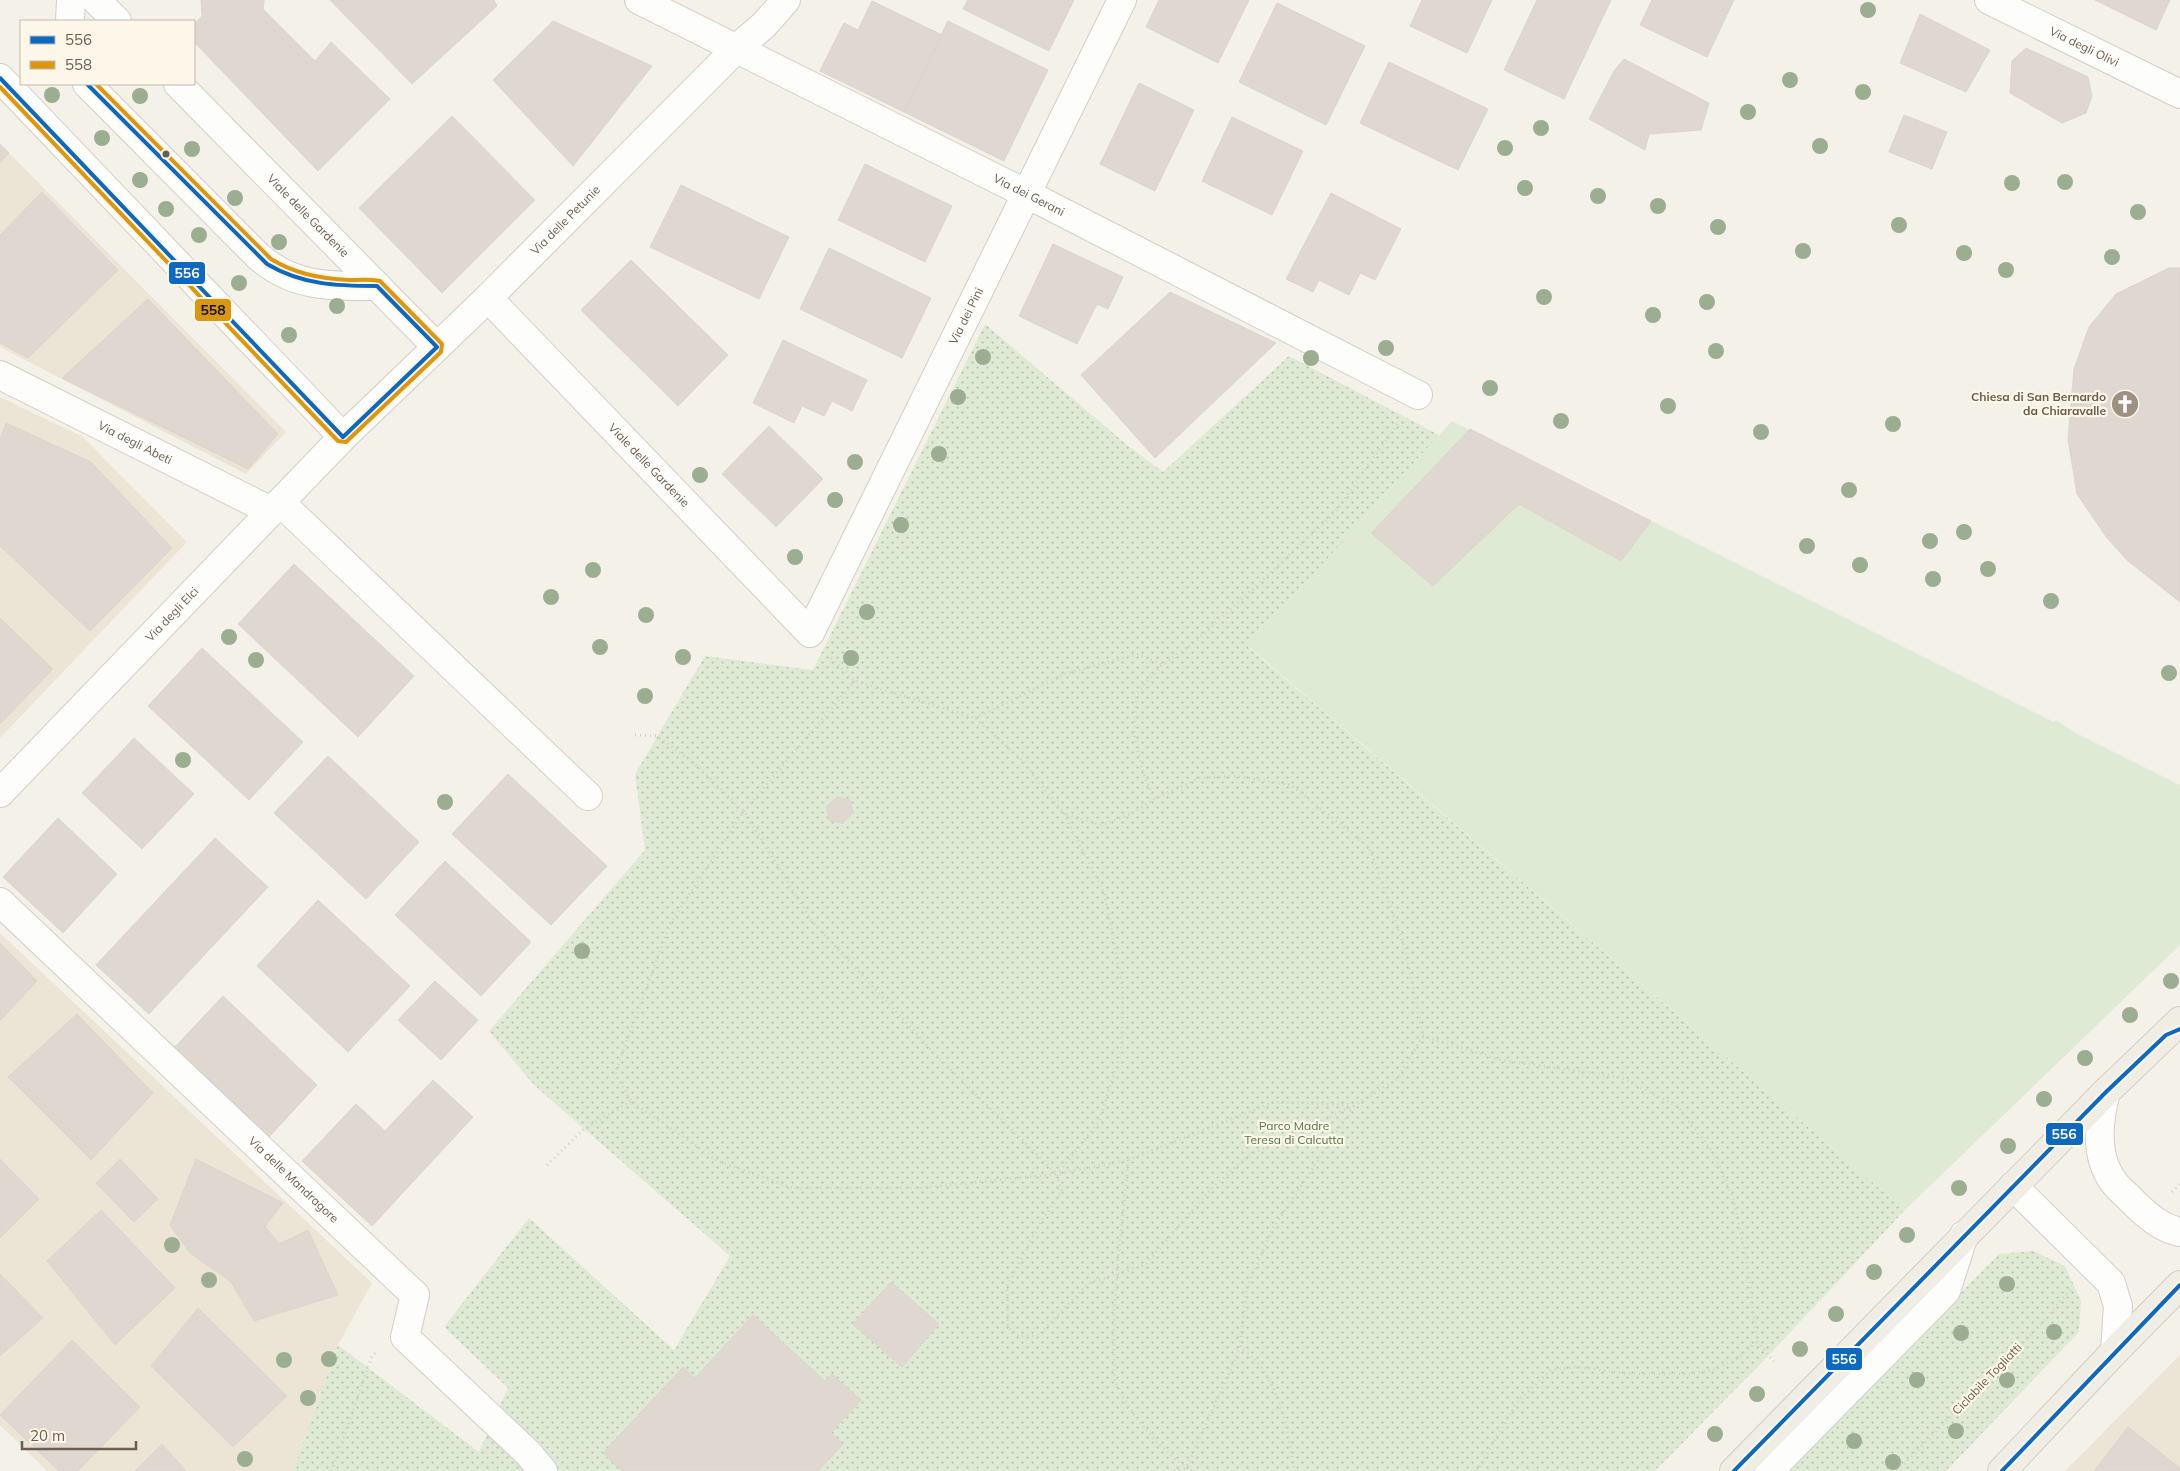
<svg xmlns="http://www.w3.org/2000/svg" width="2180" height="1471" viewBox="0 0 2180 1471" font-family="Mulish,sans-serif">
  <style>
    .residential { fill: #ece5d6 }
    .green { fill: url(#green-dots) }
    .pitch { fill: #dfead5 }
    .building { fill: #dfd8d0; stroke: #dcd5cb }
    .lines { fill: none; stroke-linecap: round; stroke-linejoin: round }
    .minor-casing { stroke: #d2cec7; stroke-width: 30 }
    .major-casing { stroke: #d3cdc6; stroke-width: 30 }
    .path { stroke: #d4d0ca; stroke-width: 3; stroke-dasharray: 1 4; stroke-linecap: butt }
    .minor { stroke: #fdfdfc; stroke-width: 28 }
    .major { stroke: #f0ede5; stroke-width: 28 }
    .bus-1-casing { stroke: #fcf7e9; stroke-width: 8 }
    .bus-2-casing { stroke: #fcf7e9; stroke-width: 8 }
    .bus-1 { stroke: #0c69bf; stroke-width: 4 }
    .bus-2 { stroke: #db970f; stroke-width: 4 }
    .tree { fill: #9bae91 }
    .bus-dot { fill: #6d5d4d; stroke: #fcf7e9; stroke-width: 2 }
    .labels { text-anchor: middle; stroke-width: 4.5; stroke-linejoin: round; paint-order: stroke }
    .street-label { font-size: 12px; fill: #6d5d4d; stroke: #fcf7e9 }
    .poi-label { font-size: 12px; font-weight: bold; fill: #6d5d4d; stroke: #fcf7e9; text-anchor: end }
    .park-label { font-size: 12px; fill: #52774a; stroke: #fcf7e9 }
    .line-badge { stroke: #fcf7e9; stroke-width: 2 }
    .badge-label { font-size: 14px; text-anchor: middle; font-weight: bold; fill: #fff }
    .pale-badge-label { font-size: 14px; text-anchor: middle; font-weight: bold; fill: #111 }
  </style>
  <defs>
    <pattern id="green-dots" width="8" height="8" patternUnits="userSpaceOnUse" patternTransform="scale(1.25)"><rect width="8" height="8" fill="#dfead5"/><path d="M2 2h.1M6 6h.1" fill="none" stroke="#b9c1af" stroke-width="1.8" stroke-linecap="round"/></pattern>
  </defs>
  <rect width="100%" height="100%" fill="#f4f1e8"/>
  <path class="residential" d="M0 144 286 432 246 474 0 347Z
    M0 397 83 437 187 542 0 738Z
    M0 933 372 1283 338 1345 293 1471H47L0 1425Z
    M2180 1355V1471H2065Z"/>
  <path class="green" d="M985 324 1127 445 1163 472 1289 356 1439 435 1248 647 1905 1210 1768 1356 1655 1471H293L338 1345 479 1452 508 1388 444 1327 529 1218 674 1350 730 1256 534 1085 489 1031 645 850 635 774 705 656 813 670Z
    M2033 1251 2065 1266 2081 1301 2079 1332 1946 1471H1785L1999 1254Z"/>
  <path class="pitch" d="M1452 421 2054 722 2056 720 2072 731 2180 785V945L1905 1210 1248 646Z"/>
  <path class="building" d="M201 0H264L263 9 315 61 331 42 390 99 318 171 194 42V24L202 16Z
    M330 0H494L497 6 412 84Z
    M968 0H1074L1049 51 963 9Z
    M1159 0H1249L1218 63 1146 27Z
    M1422 0H1492L1467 53 1410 26Z
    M1537 0H1611L1564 99 1504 70Z
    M1652 0H1734L1707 57 1640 25Z
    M2095 0H2170L2156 30Z
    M872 1 942 35 904 112 820 71 844 23 858 30Z
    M1277 3 1365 46 1326 125 1239 82Z
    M1920 14 1990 50 1966 92 1900 63Z
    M553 21 652 66 573 166 493 80Z
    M948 21 1048 70 1004 161 904 112Z
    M2026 48 2088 77 2092 96 2086 113 2062 123 2010 93 2012 61Z
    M1624 59 1709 103 1701 130 1649 134 1645 150 1589 119 1614 71Z
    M1389 62 1488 109 1458 170 1360 123Z
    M1139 83 1194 110 1155 191 1100 164Z
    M1904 115 1947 132 1932 169 1889 152Z
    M452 116 535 200 442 293 359 208Z
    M1232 117 1303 151 1272 215 1202 181Z
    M0 144 9 153 0 163Z
    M865 164 952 206 925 262 838 220Z
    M681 185 789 237 759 299 650 247Z
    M42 192 118 270 28 358 0 343V235Z
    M1331 193 1401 229 1375 280 1360 273 1349 295 1319 280 1313 292 1286 279Z
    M1053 244 1123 277 1108 309 1097 304 1077 344 1019 316Z
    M829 248 931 298 902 358 800 309Z
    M631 260 728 355 678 406 581 310Z
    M2169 268H2180V602L2128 561 2107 538 2077 494 2068 439 2074 369 2089 327 2116 294Z
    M1170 292 1276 343 1155 458 1081 375Z
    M148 299 278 434 248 469 62 378Z
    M783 340 867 380 852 411 832 401 824 416 802 406 794 423 753 403Z
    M6 423 91 462 172 548 90 631 0 546V439Z
    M769 426 823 479 776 527 722 474Z
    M1470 429 1651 521 1621 561 1519 504 1433 586 1371 533Z
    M294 564 414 676 358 737 238 624Z
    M0 618 53 669 0 724Z
    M202 648 303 742 249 800 148 706Z
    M134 738 194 794 142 849 82 793Z
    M328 756 419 842 366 899 274 813Z
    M508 774 607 866 551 925 452 834Z
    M837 797 850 800 853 813 843 823 830 821 826 807Z
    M58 818 117 874 63 933 3 877Z
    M215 838 268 887 149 1014 96 965Z
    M445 861 531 942 481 996 395 915Z
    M318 900 410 986 348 1052 257 966Z
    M0 943 37 981 0 1021Z
    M435 981 478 1020 441 1060 398 1020Z
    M223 996 317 1085 268 1138 173 1049Z
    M77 1014 153 1093 91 1160 8 1077Z
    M433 1080 473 1117 372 1226 302 1161 356 1104 385 1131Z
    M0 1159 39 1199 0 1238Z
    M120 1159 158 1199 134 1222 96 1183Z
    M196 1159 283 1203 265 1226 279 1244 308 1230 338 1295 254 1321 231 1282 190 1253 170 1225Z
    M101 1210 175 1288 115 1345 47 1261Z
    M0 1274 43 1318 0 1356Z
    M891 1282 939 1324 902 1367 853 1324Z
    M198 1308 287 1396 233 1447 151 1366Z
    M753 1315 825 1381 832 1374 861 1400 831 1433 843 1444 818 1471H622L603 1453 683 1367 695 1378Z
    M72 1340 140 1407 78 1471H59L0 1415Z
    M2128 1427 2180 1468V1471H2094Z
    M162 1444 186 1471H135Z"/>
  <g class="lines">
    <defs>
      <g id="minor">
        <path d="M96 0 117 21"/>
        <path id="s1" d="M639 0 1027 194 1418 395"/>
        <path id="s2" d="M1989 0 2180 94"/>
        <path d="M70 21 71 0"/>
        <path d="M0 78 343 437"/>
        <path d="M87 84 258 256C294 288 331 286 377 286"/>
        <path id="s3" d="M178 84 437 347"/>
        <path id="s4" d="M488 298 810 633 1122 0"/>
        <path id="s5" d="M0 375 271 511"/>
        <path d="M280 502 588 796"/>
        <path id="s6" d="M0 793 343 437 488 298 737 48 764 25 786 0"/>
        <path id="s7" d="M0 902 415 1295 405 1337 528 1453 543 1471"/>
        <path d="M2106 1092C2098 1122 2094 1159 2116 1185 2121 1191 2129 1197 2135 1204 2149 1217 2161 1228 2180 1232"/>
        <path d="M2013 1186 2111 1283 2118 1306 2115 1351"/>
        <path d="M1769 1471 1946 1291 1964 1235"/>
      </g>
      <path id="major" d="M1734 1471 2106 1092 2180 1021
        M2002 1471 2115 1351 2180 1285"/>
    </defs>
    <use href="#minor" class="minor-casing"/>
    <use href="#major" class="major-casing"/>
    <path class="path" d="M831 658 855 681 975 718 1020 758 1064 814 1104 892 1123 990 1121 1053 1098 1123 1058 1173
      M855 681 744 811 670 924 615 1073 631 1101 718 1161 793 1188H920L1057 1174 1128 1160 1274 1102 1352 1105
      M975 718 1065 674 1137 654 1162 664
      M635 735 657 736 697 766 744 811 811 920 940 1059 1057 1174 1062 1191 1039 1225 1007 1286 1008 1327 1018 1336H1038L1089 1283 1145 1265 1211 1189 1248 1156 1355 1105 1397 1079 1423 1036 1405 948 1369 847 1291 785 1237 776 1200 778 1154 799 1131 814 1102 825 1064 814
      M1154 799 1142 770 1134 732 1137 693 1162 665 1195 642 1333 515 1399 422
      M1423 1036 1501 1060 1620 1077 1677 1106 1714 1154 1734 1201 1748 1268 1757 1341 1774 1362
      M1128 1160C1123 1222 1113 1284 1114 1346 1115 1356 1113 1370 1115 1380 1124 1409 1167 1458 1193 1471
      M547 1165 584 1129 631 1101
      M2172 1192 2180 1184
      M1240 1346C1245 1351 1252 1356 1257 1362 1281 1390 1289 1436 1294 1471
      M332 1471 372 1356 376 1353
      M1174 1471 1186 1468 1234 1362 1240 1346 1247 1287 1273 1228 1354 1106
      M1477 1471 1517 1402 1551 1370 1577 1367 1631 1374H1690L1716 1369 1739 1357 1757 1341
      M1897 1471 2040 1325 2071 1289"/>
    <use href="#minor" class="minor"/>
    <use href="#major" class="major"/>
    <defs>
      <path id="bus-1" d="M0 78 343 437 437 347 377 286C338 286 302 285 267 264L87 84
        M1734 1471 2106 1092 2166 1035 2180 1029
        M2002 1471 2180 1285"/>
      <path id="bus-2" d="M0 87 338 441 346 442 441 352 442 344 380 281C370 279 359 280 349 280 321 279 295 274 271 259L96 84"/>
    </defs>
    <use href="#bus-1" class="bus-1-casing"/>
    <use href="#bus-2" class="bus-2-casing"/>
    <use href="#bus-1" class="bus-1"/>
    <use href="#bus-2" class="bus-2"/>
  </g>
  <g class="tree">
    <circle cx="1868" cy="10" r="8"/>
    <circle cx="1790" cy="80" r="8"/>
    <circle cx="1863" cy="92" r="8"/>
    <circle cx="52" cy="95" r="8"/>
    <circle cx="140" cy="96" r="8"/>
    <circle cx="1748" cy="112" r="8"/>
    <circle cx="1541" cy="128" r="8"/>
    <circle cx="102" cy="138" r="8"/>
    <circle cx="1820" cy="146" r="8"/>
    <circle cx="1505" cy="148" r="8"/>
    <circle cx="192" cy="149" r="8"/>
    <circle cx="140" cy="180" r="8"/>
    <circle cx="2065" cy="182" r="8"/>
    <circle cx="2012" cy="183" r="8"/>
    <circle cx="1525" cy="188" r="8"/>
    <circle cx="1598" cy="196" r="8"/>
    <circle cx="235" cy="198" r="8"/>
    <circle cx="1658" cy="206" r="8"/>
    <circle cx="166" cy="209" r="8"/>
    <circle cx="2138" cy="212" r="8"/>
    <circle cx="1899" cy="225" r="8"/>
    <circle cx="1718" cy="227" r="8"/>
    <circle cx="199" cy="235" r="8"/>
    <circle cx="279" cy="242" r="8"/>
    <circle cx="1803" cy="251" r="8"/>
    <circle cx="1964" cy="253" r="8"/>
    <circle cx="2112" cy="257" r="8"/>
    <circle cx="2006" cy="270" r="8"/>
    <circle cx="239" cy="283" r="8"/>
    <circle cx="1544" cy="297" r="8"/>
    <circle cx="1707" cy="302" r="8"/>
    <circle cx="337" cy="306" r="8"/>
    <circle cx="1653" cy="315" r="8"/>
    <circle cx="289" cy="335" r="8"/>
    <circle cx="1386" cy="348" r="8"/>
    <circle cx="1716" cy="351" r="8"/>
    <circle cx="983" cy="357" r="8"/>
    <circle cx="1311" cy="358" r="8"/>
    <circle cx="1490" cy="388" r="8"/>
    <circle cx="958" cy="397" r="8"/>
    <circle cx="1668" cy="406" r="8"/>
    <circle cx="1561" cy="421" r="8"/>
    <circle cx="1893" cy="424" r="8"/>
    <circle cx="1761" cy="432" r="8"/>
    <circle cx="939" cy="454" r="8"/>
    <circle cx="855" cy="462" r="8"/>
    <circle cx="700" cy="475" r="8"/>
    <circle cx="1849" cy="490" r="8"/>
    <circle cx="835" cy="500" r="8"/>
    <circle cx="901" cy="525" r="8"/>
    <circle cx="1964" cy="532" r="8"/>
    <circle cx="1930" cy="541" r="8"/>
    <circle cx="1807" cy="546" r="8"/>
    <circle cx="795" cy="557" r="8"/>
    <circle cx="1860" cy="565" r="8"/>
    <circle cx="1988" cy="569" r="8"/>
    <circle cx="593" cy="570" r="8"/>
    <circle cx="1933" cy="579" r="8"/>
    <circle cx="551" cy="597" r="8"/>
    <circle cx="2051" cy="601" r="8"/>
    <circle cx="867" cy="612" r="8"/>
    <circle cx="646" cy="615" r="8"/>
    <circle cx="229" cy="637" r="8"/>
    <circle cx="600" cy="647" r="8"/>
    <circle cx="683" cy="657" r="8"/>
    <circle cx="851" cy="658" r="8"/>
    <circle cx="256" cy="660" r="8"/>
    <circle cx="2169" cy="673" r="8"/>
    <circle cx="645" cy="696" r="8"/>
    <circle cx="183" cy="760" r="8"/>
    <circle cx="445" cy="802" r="8"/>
    <circle cx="582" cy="951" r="8"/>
    <circle cx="2171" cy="981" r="8"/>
    <circle cx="2130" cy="1015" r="8"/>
    <circle cx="2085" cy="1058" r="8"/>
    <circle cx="2044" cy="1099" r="8"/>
    <circle cx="2008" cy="1146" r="8"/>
    <circle cx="1959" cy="1188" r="8"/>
    <circle cx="1907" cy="1235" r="8"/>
    <circle cx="172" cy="1245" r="8"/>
    <circle cx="1874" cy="1272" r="8"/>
    <circle cx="209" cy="1280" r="8"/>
    <circle cx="2007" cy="1284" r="8"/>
    <circle cx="1836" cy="1314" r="8"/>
    <circle cx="2054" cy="1332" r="8"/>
    <circle cx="1961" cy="1333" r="8"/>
    <circle cx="1800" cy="1349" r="8"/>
    <circle cx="329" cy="1359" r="8"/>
    <circle cx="284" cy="1360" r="8"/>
    <circle cx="1917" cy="1380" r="8"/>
    <circle cx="2007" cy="1380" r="8"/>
    <circle cx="1757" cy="1394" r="8"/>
    <circle cx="308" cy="1398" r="8"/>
    <circle cx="1956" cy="1431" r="8"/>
    <circle cx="1715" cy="1434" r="8"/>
    <circle cx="1854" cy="1441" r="8"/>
    <circle cx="245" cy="1459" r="8"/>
    <circle cx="1893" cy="1462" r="8"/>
  </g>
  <defs>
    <symbol id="church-disc" viewBox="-11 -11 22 22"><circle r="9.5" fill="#9c9183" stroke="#fcf7e9"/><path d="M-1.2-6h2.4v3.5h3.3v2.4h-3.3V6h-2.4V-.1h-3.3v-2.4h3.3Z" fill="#fff"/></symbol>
  </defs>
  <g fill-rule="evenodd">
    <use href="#church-disc" x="2109" y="388" width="32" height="32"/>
  </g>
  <circle class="bus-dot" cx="166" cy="154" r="4.5"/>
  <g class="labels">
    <g class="street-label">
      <text dy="4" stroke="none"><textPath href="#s2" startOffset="106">Via degli Olivi</textPath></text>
      <text dy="4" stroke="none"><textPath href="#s1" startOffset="436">Via dei Gerani</textPath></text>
      <text dy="4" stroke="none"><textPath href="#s3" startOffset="185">Viale delle Gardenie</textPath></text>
      <text dy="4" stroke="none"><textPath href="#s6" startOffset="805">Via delle Petunie</textPath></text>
      <text dy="4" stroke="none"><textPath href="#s4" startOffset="818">Via dei Pini</textPath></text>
      <text dy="4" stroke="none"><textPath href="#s5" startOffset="151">Via degli Abeti</textPath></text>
      <text dy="4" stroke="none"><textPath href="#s4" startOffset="232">Viale delle Gardenie</textPath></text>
      <text dy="4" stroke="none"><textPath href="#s6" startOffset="248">Via degli Elci</textPath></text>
      <text dy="4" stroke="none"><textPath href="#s7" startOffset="404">Via delle Mandragore</textPath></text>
      <text transform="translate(1987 1379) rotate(-46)" y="4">Ciclabile Togliatti</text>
    </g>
    <g class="poi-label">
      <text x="2106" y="401">Chiesa di San Bernardo<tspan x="2106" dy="14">da Chiaravalle</tspan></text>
    </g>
    <g class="park-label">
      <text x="1294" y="1130">Parco Madre<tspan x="1294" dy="14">Teresa di Calcutta</tspan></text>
    </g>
  </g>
  <g class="line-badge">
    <rect x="168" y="261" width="38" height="24" rx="5" fill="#0c69bf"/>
    <rect x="194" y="298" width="38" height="24" rx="5" fill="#db970f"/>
    <rect x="2045" y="1122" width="39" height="24" rx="5" fill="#0c69bf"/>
    <rect x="1825" y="1347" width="38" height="24" rx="5" fill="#0c69bf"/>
  </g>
  <g class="badge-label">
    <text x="187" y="278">556</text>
    <text x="2064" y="1139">556</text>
    <text x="1844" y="1364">556</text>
  </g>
  <g class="pale-badge-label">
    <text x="213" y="315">558</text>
  </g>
  <rect x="20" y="20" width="175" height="65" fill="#fcf7e9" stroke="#c3b9ab"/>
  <rect x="30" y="36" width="25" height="8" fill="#0c69bf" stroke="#c3b9ab"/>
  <text x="65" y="45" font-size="15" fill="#6d5d4d">556</text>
  <rect x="30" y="61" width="25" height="8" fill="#db970f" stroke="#c3b9ab"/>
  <text x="65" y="70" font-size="15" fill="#6d5d4d">558</text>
  <path d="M22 1441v8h114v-8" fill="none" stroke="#6d5d4d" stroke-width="2.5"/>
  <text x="30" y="1441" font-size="15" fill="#6d5d4d" stroke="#fcf7e9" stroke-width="4" paint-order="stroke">20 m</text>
</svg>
